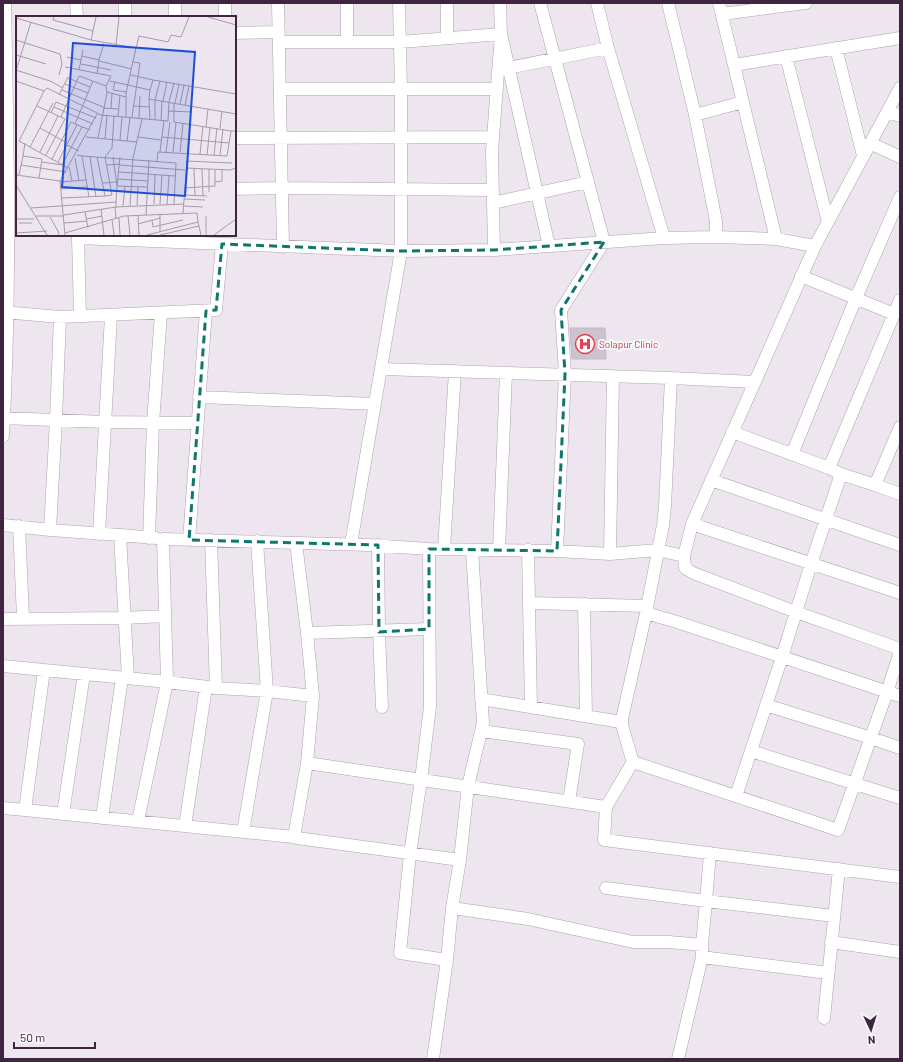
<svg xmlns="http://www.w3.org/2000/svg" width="903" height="1062" viewBox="0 0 903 1062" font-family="Barlow,sans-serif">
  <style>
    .building { fill: #cdc2cf; stroke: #c6b8c8 }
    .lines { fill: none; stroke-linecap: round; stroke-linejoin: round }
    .minor-casing { stroke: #afa1b0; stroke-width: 13 }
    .minor { stroke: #fff; stroke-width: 12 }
    .marked { fill: none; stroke: #0f766e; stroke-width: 3; stroke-dasharray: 8 5; stroke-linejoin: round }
    .labels { text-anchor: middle; stroke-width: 4; stroke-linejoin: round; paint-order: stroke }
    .health-label { font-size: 10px; fill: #be3a42; stroke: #faf7fb; text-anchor: start }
    .inset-road { fill: none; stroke: #a899a9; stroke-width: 1 }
    .view { fill: #1d4ed8; fill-opacity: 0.15; stroke: #1d4ed8; stroke-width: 2 }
    .inset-edge { fill: none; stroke: #402541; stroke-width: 2 }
  </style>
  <rect width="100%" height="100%" fill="#ede6ef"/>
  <path class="building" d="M570 328H605L606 359H572Z"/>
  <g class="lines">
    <defs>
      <path id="minor" d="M76 3 77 17
        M125 3V17
        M175 3V17
        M225 3V17
        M278 3 283 247
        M447 3V38
        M500 3 501 34 549 246
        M540 3 604 242 561 310 565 374 557 551
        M597 3 608 48 664 238
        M668 3 695 115 716 221V227L715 237
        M719 3 776 239 815 246
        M722 14 806 3
        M235 33 279 32
        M279 42H400L501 34 492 151 494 250
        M347 42V3
        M836 48 863 156
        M786 56 828 222
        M734 65 900 38
        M508 68 608 48
        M900 88 815 246 692 524 684 556 685 568 693 573 796 612 900 649
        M280 89H497
        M887 112 900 116
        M695 115 743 102
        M235 138 493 137
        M870 143 900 157
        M235 189 282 188 493 190
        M493 203 588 182
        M78 235V238L401 251 494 250 664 238 715 237 776 239
        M78 238 80 316
        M801 276 894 314
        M3 312 60 317 216 310 222 244
        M381 369 671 378 755 382
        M199 397 375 404
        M3 418 105 422 197 423
        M732 432 829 468 841 474 811 564 782 657 736 796
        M3 436C11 292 8 147 5 3
        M792 454 856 298 900 197
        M829 468 900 300
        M841 474 875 485 900 427
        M711 480 900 545
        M875 485 900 494
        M692 524 900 593
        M3 525 50 530 120 535
        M19 526 23 618
        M50 530 56 420 60 317
        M99 534 111 315
        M149 538 153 423 161 313
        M189 540 206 311
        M211 540 216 688
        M296 543 307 633 313 696
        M351 544 401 251V89L399 3
        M378 545 379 632 382 707
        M429 549 430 707 421 780 410 854 400 953 447 960
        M444 549 455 371
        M499 550 506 373
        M528 550 531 707
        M610 554 613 376
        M530 603 647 606
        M584 604 586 716
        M646 613 677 622 900 696
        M3 619 124 618 165 616
        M307 633 429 629
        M3 666 167 682 216 688 267 691 313 696 307 763 606 807
        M44 670 25 810 294 837
        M128 678 120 535 156 538
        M481 699 621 722
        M766 705 871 738 900 748
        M481 731 578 744 569 801
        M751 751 900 798
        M307 763 294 837 297 838 460 860
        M633 763H636L838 830 887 692 900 652
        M633 763 622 725V719L646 613 663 525 665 506 671 378
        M633 763 631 765 606 807 604 840 900 877
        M3 808 25 810
        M63 814 84 674
        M102 818 122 678
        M138 821 167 682 163 539 369 545 429 549 557 551 610 554 657 550 684 556
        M185 826 206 687
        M243 832 267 691 257 541
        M710 853 706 901 702 945V957L828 973
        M606 888 706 901 834 916
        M452 908 528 919 633 942H669L702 945
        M831 942 900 952
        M824 1018 839 869
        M433 1059 447 960 452 908 460 860 468 786 483 723 472 550
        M678 1059 702 957"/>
    </defs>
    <use href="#minor" class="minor-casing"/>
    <use href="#minor" class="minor"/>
  </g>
  <path class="marked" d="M604 242 561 310 565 374 557 551 429 549V629L379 632 378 545 189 540 206 311 216 310 222 244 401 251 494 250Z"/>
  <defs>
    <symbol id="hospital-ring" viewBox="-11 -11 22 22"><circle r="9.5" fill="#faf7fb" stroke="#e0444e" stroke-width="1.5"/><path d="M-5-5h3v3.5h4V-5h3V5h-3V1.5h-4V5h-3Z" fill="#e0444e"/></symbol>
  </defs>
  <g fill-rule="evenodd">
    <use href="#hospital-ring" x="574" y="333" width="22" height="22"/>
  </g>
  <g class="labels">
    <g class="health-label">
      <text x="599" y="348">Solapur Clinic</text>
    </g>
  </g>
  <g transform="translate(16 16)">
    <rect width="220" height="220" fill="#ede6ef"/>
    <path class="inset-road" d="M38 1 37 4 77 15M192 1 220 9M0 2 75 24 80 1M0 24 44 38 46 48 43 59M75 24 120 32 110 77V101M100 29 103 1M120 32 123 20 152 26 155 19 165 21 173 1M0 39 30 48M66 40 83 44 81 58M51 41 65 44M83 44 88 27M83 45 116 53M65 48 95 54M49 51 95 60 90 70 91 77 82 122M0 54 34 65 47 72M63 54 67 34M0 55 15 6M115 59 137 64 134 74M52 62 74 71M137 64 173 70 169 89M0 65 28 75 31 72 85 99 152 105 153 86 158 67M94 65 134 74 133 83 220 98M99 66 97 74 111 76M49 68 72 77M173 70 220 78M46 74 87 91M28 75 3 125 52 152M91 76 110 81M43 79 52 61M133 83 134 103M147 85 151 66M159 87 163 68M164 88 168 69M21 90 49 103 30 139M117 90 133 91M38 91 77 108M87 92 103 93M95 92 96 77M152 95 176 96M35 97 40 86 80 102M102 100 104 79M45 101 63 60 90 70M116 101 124 47 117 46M123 102 124 80M139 104V84L144 65M145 105 146 85M158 106 215 115M158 106V87M190 111 192 93M24 112 51 127M204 112 206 95M74 114 59 108 77 65M70 121 121 126M122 121 145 124M146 121 213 127M89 123 91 99M104 124 106 101M111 125 114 101M51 129 63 135M14 131 37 87M24 136 42 100M144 136 148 105M150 136 154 106M157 136 160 107M164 136 167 108M184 138 187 110M61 139 66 140 73 181M191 139 194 111M198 139 201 112M204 139 207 113M7 140 9 127M66 140 160 147 158 188M74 141 80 181M97 141 101 170 100 186M104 141 101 170 131 171M59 142 63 165M36 143 55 106 59 108M141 145 142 136 211 140 215 115H220M170 145 216 147M26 146 46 149 66 111M42 146 61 109M5 149 50 156M91 149 104 148M104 149 169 154M53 151 56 165M170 152 214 154 220 152M178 153 179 180M186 153 187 180M193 153V176M103 156 159 160M0 159 44 165 81 98M3 159 7 140 26 143 23 162M102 163 132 165M44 165 49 219M44 166 70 164M199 166 206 165V154M87 167 101 166M0 169 31 219M168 172 199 170V154M45 173 71 171M168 179 191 180M89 180 96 179 89 141 96 132 98 100M46 182 89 180 81 141M168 183 189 184M138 188 139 159M144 188 146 159M151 188 153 160M121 189 122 171M107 190 109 170M114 190 117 142 126 103M167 190 187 191M99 191 100 203M15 192 100 186V191L168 188M85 193 88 219M69 196 72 212M167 197 174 109M144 198V216M48 199 100 191M130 199 133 144M20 200H48M112 200 114 219M122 200 123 219M34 201 43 217 42 219M103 202 104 219M0 203H18M71 203 86 200M96 204 98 219M136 204 137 211 167 204M3 207H16M48 207 71 205M122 208 144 202M0 217 31 215M49 217 108 200 181 197 182 206M131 219 182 206 185 219M144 219 183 210M190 219V200M198 219 220 203"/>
    <path class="view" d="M57 27 179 36 169 180 46 171Z"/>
    <rect width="220" height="220" class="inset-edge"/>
  </g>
  <rect width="903" height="1062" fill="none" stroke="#402541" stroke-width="8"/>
  <g transform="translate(871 1030) rotate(176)" stroke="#faf7fb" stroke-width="3" paint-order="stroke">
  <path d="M0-3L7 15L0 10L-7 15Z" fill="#402541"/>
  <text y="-6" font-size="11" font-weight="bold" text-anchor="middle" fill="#402541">N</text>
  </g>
  <path d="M14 1042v6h81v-6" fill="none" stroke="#402541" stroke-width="2"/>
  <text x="20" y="1042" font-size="12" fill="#402541" stroke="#faf7fb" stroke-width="3" paint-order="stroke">50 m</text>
</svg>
